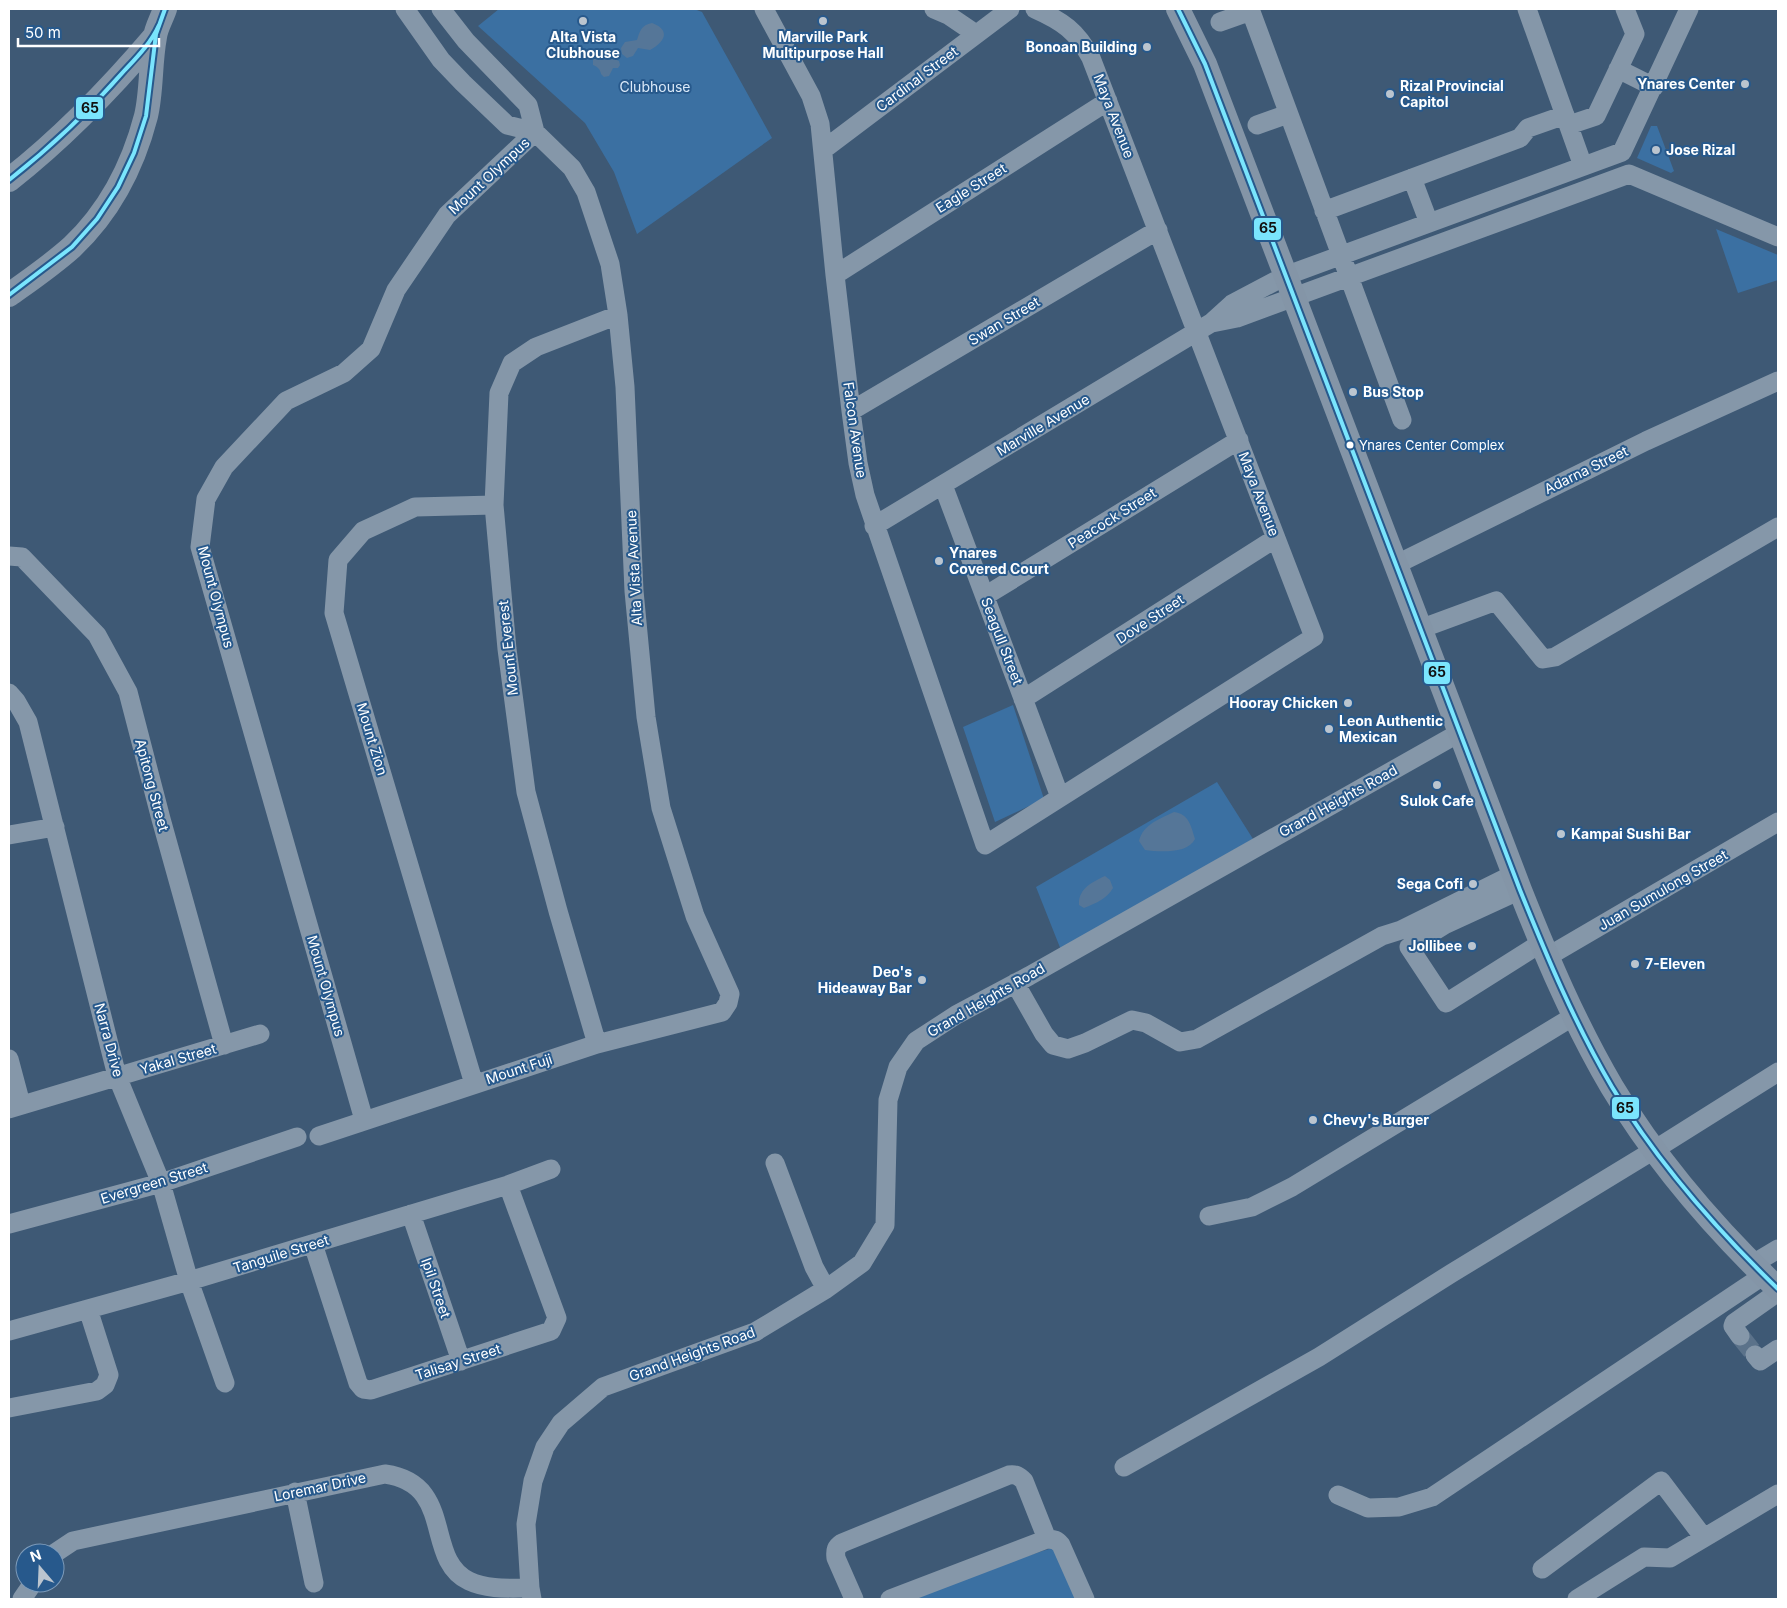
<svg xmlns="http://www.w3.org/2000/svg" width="1787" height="1608" viewBox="0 0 1787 1608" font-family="Inter,sans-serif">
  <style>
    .green { fill: #3b70a2 }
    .water { fill: #557698 }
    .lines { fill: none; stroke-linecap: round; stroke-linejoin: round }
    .minor-tunnel { stroke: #5b728a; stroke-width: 19; stroke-dasharray: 19 9; stroke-linecap: butt }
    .minor { stroke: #8597a9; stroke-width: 19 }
    .major { stroke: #8495a7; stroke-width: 24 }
    .bus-1-casing { stroke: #27598c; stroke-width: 8 }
    .bus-1 { stroke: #7ae5fd; stroke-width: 4 }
    .poi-dot { fill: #bbc5cf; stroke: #27598c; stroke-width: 2 }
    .bus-dot { fill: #fff; stroke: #27598c; stroke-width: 2 }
    .labels { text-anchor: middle; stroke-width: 4; stroke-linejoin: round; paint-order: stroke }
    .bus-label { font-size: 13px; fill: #fff; stroke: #27598c; text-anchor: start }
    .poi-label { font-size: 14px; font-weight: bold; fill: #fff; stroke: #27598c; text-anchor: start }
    .street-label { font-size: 14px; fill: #fff; stroke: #27598c }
    .park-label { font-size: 14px; fill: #dae9f8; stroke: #27598c }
    .line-badge { stroke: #27598c; stroke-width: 2 }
    .pale-badge-label { font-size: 14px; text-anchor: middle; font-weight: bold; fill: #111 }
  </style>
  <rect width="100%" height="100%" fill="#3e5975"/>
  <path class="green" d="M499 9H694L702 12 772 138 637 234 614 172 585 123 478 26Z
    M1651 126H1657L1674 171 1671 173 1637 158Z
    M1716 229 1778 255V280L1738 293Z
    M1013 705 1044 799 995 822 963 727Z
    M1217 782 1253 839 1061 950 1036 887Z
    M1061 1545 1079 1599H895Z"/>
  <path class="water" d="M652 23C671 30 665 42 650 50L638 48 633 56 627 58 622 54 621 48 625 42 637 40C640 31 641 25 652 23Z
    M607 50 611 51 612 58 619 61 620 65 618 68H613L609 76 604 77 601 74C600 69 598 67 593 65V59L599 57 604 51Z
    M1174 812C1189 814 1191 826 1195 839 1188 854 1159 852 1145 850L1139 841C1143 824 1160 819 1174 812Z
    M1105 876 1110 880 1113 888C1107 899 1096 903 1084 908L1079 905C1078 889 1092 882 1105 876Z"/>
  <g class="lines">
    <path class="minor-tunnel" d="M1740 1336 1755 1355"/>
    <path class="minor" d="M441 9 466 41 528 105 535 132
      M764 9 811 96 820 124 835 275 851 411 858 463 865 495 985 845 1314 637 1091 58C1077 31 1062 21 1035 9
      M934 9 948 15 976 34
      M1250 9 1402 420
      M1527 9 1583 166
      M1220 22 1251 11
      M1618 69 1654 87
      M1257 125 1288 114
      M1569 125 1596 116 1635 34 1625 9
      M823 150 1010 9
      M1412 178 1429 223
      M1324 211 1520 138 1528 128 1565 115
      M835 275 1108 101
      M1212 323 1237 318 1629 174 1778 237
      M851 411 1158 230
      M943 485 1060 797
      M874 526 1211 323 1232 304 1285 276 1622 152 1689 9
      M9 556 22 557 97 635 128 692 161 819 224 1045
      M1395 565 1646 441 1778 381
      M985 596 1239 440
      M1420 629 1496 601 1543 659 1555 657 1778 527
      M9 693 16 701 28 722 117 1076 161 1183 189 1281 225 1383
      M1023 699 1276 538
      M9 835 55 827
      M1520 890 1446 924 1409 947 1446 1003 1541 943
      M1547 957 1778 822
      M1015 983 1044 1034 1053 1045 1068 1049 1085 1043 1132 1020 1146 1023 1180 1042 1197 1039 1382 936 1401 930 1514 874
      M597 1044 558 911 526 792 507 649 494 505 499 393 512 363 536 347 618 315
      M9 1059 21 1104
      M474 1084 334 613 338 560 363 531 415 507 494 505
      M9 1109 260 1034
      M364 1120 200 547 206 499 224 467 286 401 344 373 371 349 396 290 447 215 535 132
      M319 1136 597 1044 722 1012 728 1003 730 994 695 916 661 808 646 717 634 591 625 387 618 315 610 264 586 192 572 168 535 132 507 125 463 83 441 60 405 9
      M775 1163 814 1267 826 1289
      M411 1214 461 1361
      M1209 1216 1252 1207 1292 1187 1574 1016
      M9 1224 161 1183 297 1137
      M313 1244 358 1383 363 1389 371 1390 551 1331 557 1318 508 1185
      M1753 1264 1778 1249
      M9 1331 189 1281 508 1185 551 1169
      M1740 1336 1733 1326 1734 1323 1778 1292
      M1755 1355 1760 1361 1778 1349
      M9 1408 97 1391 105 1385 109 1375 88 1309
      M1124 1467 1319 1357 1452 1273 1654 1150 1778 1072
      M295 1492 314 1583
      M1338 1495 1368 1508 1399 1507 1432 1497 1764 1275
      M55 1553 73 1541 385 1474C456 1484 423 1559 469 1581 488 1590 510 1588 530 1588
      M1542 1569 1661 1481 1704 1538
      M22 1599 33 1583
      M532 1599 530 1588 526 1524 533 1481 545 1447 561 1423 603 1387 755 1332 826 1289 862 1263 885 1225 888 1100 898 1067 916 1041 956 1015 1029 976 1459 733
      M854 1599 836 1558C835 1550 836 1547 842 1543L1009 1475C1016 1474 1019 1476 1024 1481L1047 1539
      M890 1599 1047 1539C1054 1539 1057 1540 1061 1545L1085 1599
      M1577 1599 1644 1557 1670 1558 1778 1494"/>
    <path class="major" d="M1178 9 1205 64 1520 890C1547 958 1575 1024 1612 1087 1657 1162 1715 1229 1778 1289
      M9 180C64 137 110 89 155 36
      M9 295C30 280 52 265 72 247 109 212 133 166 146 116 152 91 150 63 155 37 156 28 162 18 165 9"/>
    <defs>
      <path id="bus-1" d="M1178 9 1205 64 1520 890C1547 957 1575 1024 1612 1087 1657 1162 1715 1228 1778 1289
        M9 180C51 147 89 111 124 71 137 57 151 43 159 25
        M9 295 72 247 97 219 118 187 134 153 146 116 156 34 165 9"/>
    </defs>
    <use href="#bus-1" class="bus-1-casing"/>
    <use href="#bus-1" class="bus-1"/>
  </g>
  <g class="poi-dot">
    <circle cx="583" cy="21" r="5"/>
    <circle cx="823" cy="21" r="5"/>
    <circle cx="1147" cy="47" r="5"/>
    <circle cx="1745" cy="84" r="5"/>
    <circle cx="1390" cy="94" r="5"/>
    <circle cx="1656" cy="150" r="5"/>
    <circle cx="1353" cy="392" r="5"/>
    <circle cx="939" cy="561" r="5"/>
    <circle cx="1348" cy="703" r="5"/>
    <circle cx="1329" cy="729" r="5"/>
    <circle cx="1437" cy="785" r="5"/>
    <circle cx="1561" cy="834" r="5"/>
    <circle cx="1473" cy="884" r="5"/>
    <circle cx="1472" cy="946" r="5"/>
    <circle cx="1635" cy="964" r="5"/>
    <circle cx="922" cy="980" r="5"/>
    <circle cx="1313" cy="1120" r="5"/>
  </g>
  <circle class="bus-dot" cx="1350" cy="445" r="4.5"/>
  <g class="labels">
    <g class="bus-label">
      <text x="1359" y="450">Ynares Center Complex</text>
    </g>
    <g class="poi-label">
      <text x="583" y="42" text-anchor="middle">Alta Vista<tspan x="583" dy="16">Clubhouse</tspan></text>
      <text x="823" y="42" text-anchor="middle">Marville Park<tspan x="823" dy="16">Multipurpose Hall</tspan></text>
      <text x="1137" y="52" text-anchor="end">Bonoan Building</text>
      <text x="1735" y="89" text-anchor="end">Ynares Center</text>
      <text x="1400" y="91">Rizal Provincial<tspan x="1400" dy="16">Capitol</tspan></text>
      <text x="1666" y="155">Jose Rizal</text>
      <text x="1363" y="397">Bus Stop</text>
      <text x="949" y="558">Ynares<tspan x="949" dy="16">Covered Court</tspan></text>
      <text x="1338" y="708" text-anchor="end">Hooray Chicken</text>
      <text x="1339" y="726">Leon Authentic<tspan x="1339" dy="16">Mexican</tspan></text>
      <text x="1437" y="806" text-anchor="middle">Sulok Cafe</text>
      <text x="1571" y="839">Kampai Sushi Bar</text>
      <text x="1463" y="889" text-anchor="end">Sega Cofi</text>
      <text x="1462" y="951" text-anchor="end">Jollibee</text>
      <text x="1645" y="969">7-Eleven</text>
      <text x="912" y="977" text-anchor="end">Deo's<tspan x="912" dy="16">Hideaway Bar</tspan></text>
      <text x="1323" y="1125">Chevy's Burger</text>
    </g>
    <g class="street-label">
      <text transform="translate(917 79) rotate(-37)" y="5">Cardinal Street</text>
      <text transform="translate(1114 116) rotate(69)" y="5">Maya Avenue</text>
      <text transform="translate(489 176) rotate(-43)" y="5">Mount Olympus</text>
      <text transform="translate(971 188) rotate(-32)" y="5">Eagle Street</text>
      <text transform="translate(1004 321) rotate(-31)" y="5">Swan Street</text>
      <text transform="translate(1043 425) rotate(-31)" y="5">Marville Avenue</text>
      <text transform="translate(855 430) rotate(82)" y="5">Falcon Avenue</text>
      <text transform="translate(1586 470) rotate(-26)" y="5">Adarna Street</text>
      <text transform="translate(1259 494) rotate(69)" y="5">Maya Avenue</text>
      <text transform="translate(1112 518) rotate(-32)" y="5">Peacock Street</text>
      <text transform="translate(634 568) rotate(-93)" y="5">Alta Vista Avenue</text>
      <text transform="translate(216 597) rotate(75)" y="5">Mount Olympus</text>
      <text transform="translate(1150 619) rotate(-33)" y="5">Dove Street</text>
      <text transform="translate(1002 641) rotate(69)" y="5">Seagull Street</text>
      <text transform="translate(508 648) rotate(-96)" y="5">Mount Everest</text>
      <text transform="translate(372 739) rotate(73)" y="5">Mount Zion</text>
      <text transform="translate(152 785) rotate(75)" y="5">Apitong Street</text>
      <text transform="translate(1338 801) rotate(-29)" y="5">Grand Heights Road</text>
      <text transform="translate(1663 890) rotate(-30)" y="5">Juan Sumulong Street</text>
      <text transform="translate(326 986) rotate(74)" y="5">Mount Olympus</text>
      <text transform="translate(986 1000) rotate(-30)" y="5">Grand Heights Road</text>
      <text transform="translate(109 1040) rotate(75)" y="5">Narra Drive</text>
      <text transform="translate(178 1059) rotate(-16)" y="5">Yakal Street</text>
      <text transform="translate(519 1069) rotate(-18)" y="5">Mount Fuji</text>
      <text transform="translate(154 1183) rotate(-17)" y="5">Evergreen Street</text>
      <text transform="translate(281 1254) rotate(-17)" y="5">Tanguile Street</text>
      <text transform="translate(436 1288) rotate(71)" y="5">Ipil Street</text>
      <text transform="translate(692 1354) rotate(-20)" y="5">Grand Heights Road</text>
      <text transform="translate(458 1362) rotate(-18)" y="5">Talisay Street</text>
      <text transform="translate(320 1487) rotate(-12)" y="5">Loremar Drive</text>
    </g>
    <g class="park-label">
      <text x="655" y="92">Clubhouse</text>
    </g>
  </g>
  <g class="line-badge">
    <rect x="75" y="96" width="29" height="24" rx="5" fill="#7ae5fd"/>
    <rect x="1253" y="217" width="29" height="24" rx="5" fill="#7ae5fd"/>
    <rect x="1423" y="661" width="28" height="24" rx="5" fill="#7ae5fd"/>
    <rect x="1611" y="1096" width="29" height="24" rx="5" fill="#7ae5fd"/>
  </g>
  <g class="pale-badge-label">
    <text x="90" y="113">65</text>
    <text x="1268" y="233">65</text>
    <text x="1437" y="677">65</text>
    <text x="1625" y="1113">65</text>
  </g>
  <rect width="1787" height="1608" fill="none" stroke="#ffffff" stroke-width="20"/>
  <g transform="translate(40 1568) rotate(341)"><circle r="24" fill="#27598c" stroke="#7d9bba"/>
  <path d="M0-4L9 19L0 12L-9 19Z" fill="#bbc5cf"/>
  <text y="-8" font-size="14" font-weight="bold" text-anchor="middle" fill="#ffffff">N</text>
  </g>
  <path d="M18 38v8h141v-8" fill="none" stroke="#ffffff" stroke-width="2.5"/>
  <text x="25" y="38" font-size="15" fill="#ffffff" stroke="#27598c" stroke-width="4" paint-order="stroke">50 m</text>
</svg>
